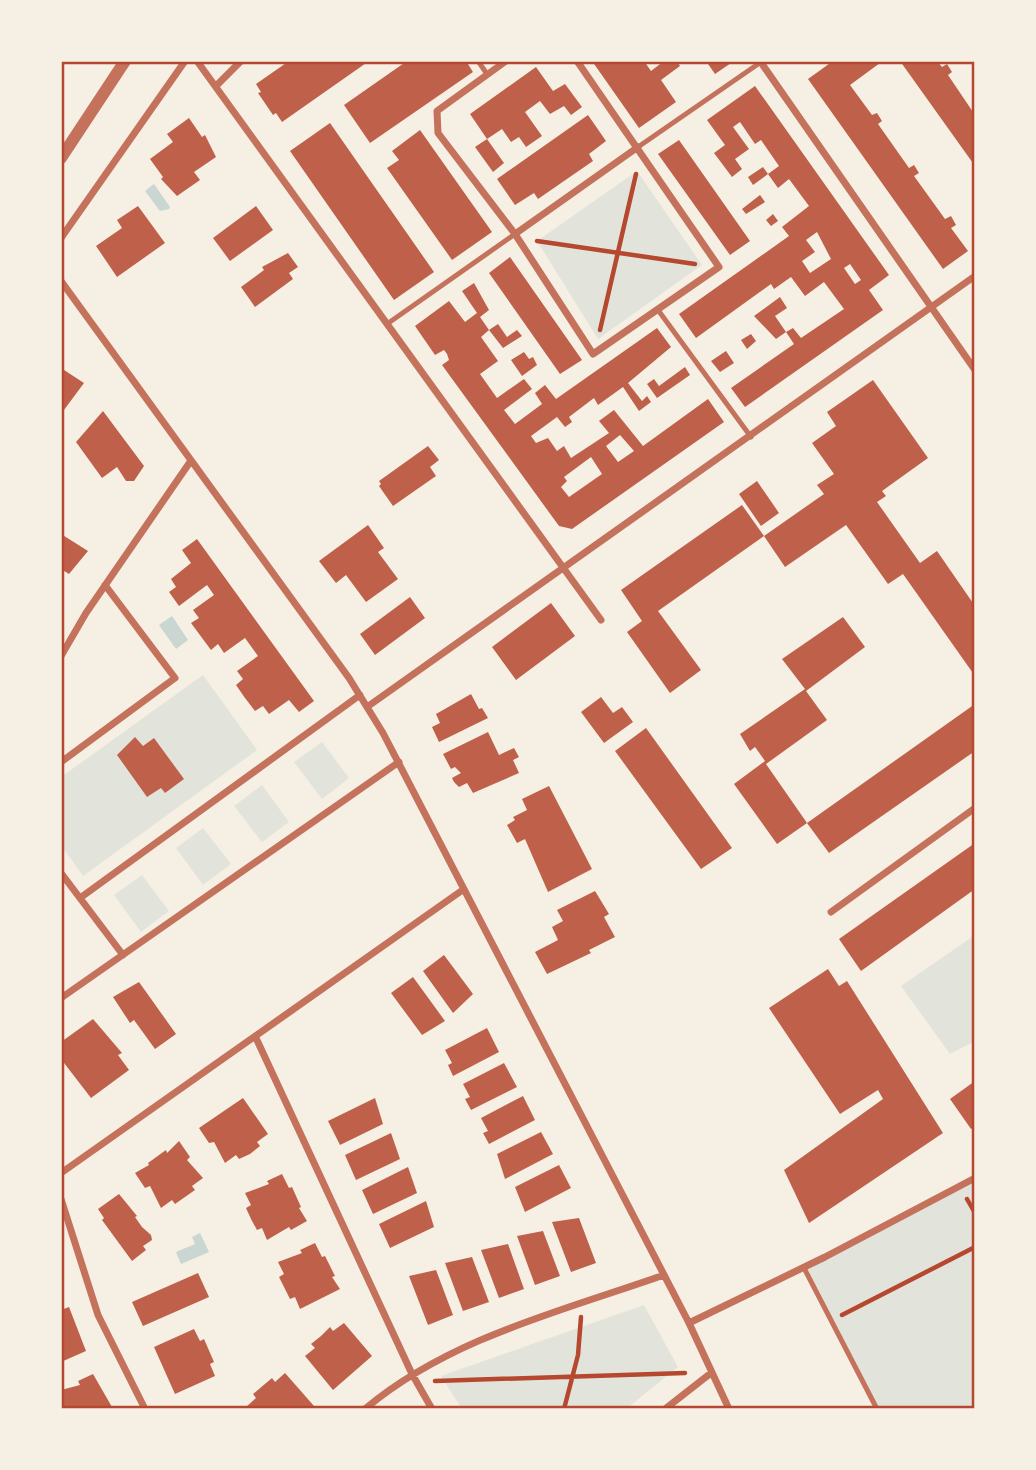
<svg xmlns="http://www.w3.org/2000/svg" width="1036" height="1470" viewBox="0 0 1036 1470" font-family="'DejaVu Sans',sans-serif">
  <style>
    .green { fill: #e2e4dc }
    .water { fill: #c9d6d2 }
    .building { fill: #bf614a; fill-rule: evenodd }
    .lines { fill: none; stroke-linecap: round; stroke-linejoin: round }
    .path { stroke: #b5482f; stroke-width: 4.5 }
    .service { stroke: #c5725c; stroke-width: 5 }
    .minor { stroke: #c5725c; stroke-width: 7 }
    .tertiary { stroke: #c5725c; stroke-width: 12 }
    .neatline { fill: none; stroke: #b5482f; stroke-width: 2.5 }
  </style>
  <rect width="100%" height="100%" fill="#f6efe4"/>
  <path class="green" d="M637 171 702 265 598 339 537 241Z
    M203 675 257 750 83 876 61 845V777Z
    M322 742 349 778 322 799 294 762Z
    M262 785 289 822 262 842 234 806Z
    M203 828 231 864 203 885 176 848Z
    M142 875 169 911 141 932 114 895Z
    M975 935V1041L950 1054 901 986Z
    M975 1178V1409H877L804 1268Z
    M644 1305 678 1367 626 1409H462L441 1376Z"/>
  <path class="water" d="M154 184 170 207 169 209 160 211 145 191Z
    M172 616 188 640 176 649 159 625Z
    M200 1233 209 1252 181 1264 176 1252 195 1244 192 1237Z"/>
  <path class="building" d="M289 61H369L282 122 276 113 273 115 258 93 261 92 256 84Z
    M407 61H466L473 72 370 143 344 105Z
    M592 61H644L651 71 664 61H677L680 66 661 80 676 102 639 128Z
    M706 61H734L715 74Z
    M833 61 880 63 850 85 872 115 877 113 882 121 878 124 909 168 914 165 919 173 914 176 945 219 951 216 956 225 951 228 968 251 943 269 808 79Z
    M900 61H937L942 67 947 64 952 72 948 75 975 115V166Z
    M536 67 553 91 565 84 582 107 571 115 564 106 550 114 540 101 525 112 542 136 526 147 519 137 511 142 502 129 487 139 470 114Z
    M755 86 889 275 869 290 883 310 745 407 731 388 794 344 786 332 793 328 801 338 844 309 824 282 805 296 791 277 774 289 771 284 696 338 679 314 789 236 782 227 809 206 789 179 778 188 768 174 779 166 761 140 755 144 740 122 733 127 749 149 735 159 742 169 732 177 714 153 725 145 707 120ZM817 232 831 259 810 273 802 261 815 252 806 240ZM850 264 861 280 855 284 844 268Z
    M588 115 606 141 589 154 593 161 538 199 534 193 515 205 497 179Z
    M189 118 202 137 205 135 216 157 194 172 200 180 177 196 161 179 163 177 150 159 173 142 167 134Z
    M330 123 434 272 394 300 290 151Z
    M420 130 492 232 452 260 387 168 399 160 392 151Z
    M487 139 504 163 493 172 475 147Z
    M679 140 750 241 730 255 658 154Z
    M763 167 768 174 753 185 748 177Z
    M760 195 765 202 746 214 742 209Z
    M138 206 165 243 117 277 96 246 122 228 117 220Z
    M256 206 273 230 230 261 213 238Z
    M773 214 778 221 771 226 766 220Z
    M288 253 298 267 289 273 293 279 255 307 241 287 264 270 262 267Z
    M510 257 582 360 560 374 489 273Z
    M474 283 489 310 480 317 489 330 481 337 498 361 480 374 497 398 524 379 532 389 504 410 515 424 542 404 535 393 545 385 556 399 657 328 671 347 628 383 642 401 647 396 651 402 639 411 623 387 598 405 594 398 569 417 572 422 565 427 557 417 531 436 536 443 548 438 557 451 564 446 571 458 609 433 599 421 614 410 643 446 708 399 724 422 572 529 559 526 442 365 449 360 447 354 444 350 435 355 415 326 449 301 465 322 477 313 462 291ZM620 435 634 451 618 462 606 446ZM591 457 602 474 569 497 561 487 567 481 564 477Z
    M780 297 787 308 775 316 786 332 776 339 754 316Z
    M498 324 507 337 517 330 522 336 503 348 489 330Z
    M751 334 756 341 747 349 741 340Z
    M726 351 734 363 720 372 711 361Z
    M524 352 529 359 533 357 537 365 522 376 511 360Z
    M685 367 690 375 657 398 647 384 654 379 659 386Z
    M61 368 84 383 61 414Z
    M873 380 928 458 882 491 886 496 877 502 920 563 937 551 975 606V676L903 574 888 584 846 525 785 567 764 536 824 494 817 485 834 474 812 443 836 426 827 412Z
    M103 411 144 466 134 481H126L117 467 102 478 76 442Z
    M428 446 439 460 430 467 436 476 393 506 379 486 381 484 379 481Z
    M757 481 779 513 761 526 739 494Z
    M742 505 764 536 658 611 701 670 670 693 627 632 642 621 621 590Z
    M368 525 384 548 378 552 398 579 366 602 346 575 336 583 319 561Z
    M61 534 88 551 69 574 61 569Z
    M197 539 314 701 299 712 289 700 269 714 263 706 255 711 245 698 236 685 243 679 237 671 258 656 245 638 224 653 218 644 211 650 191 623 199 618 193 610 214 595 207 585 179 606 169 592 176 587 171 579 191 563 182 550Z
    M410 597 425 618 375 655 360 634Z
    M551 603 575 636 516 680 492 647Z
    M843 617 865 647 806 691 827 720 766 764 807 823 975 704V751L829 853 807 823 777 844 734 784 765 761 755 747 750 751 740 734 805 689 782 659Z
    M471 694 479 709 482 708 488 718 439 742 432 727 440 723 436 714Z
    M601 697 613 713 622 707 633 722 604 743 581 712Z
    M646 728 732 848 701 869 615 751Z
    M488 732 499 755 514 748 519 757 513 760 519 773 473 793 467 783 459 787 454 782 452 778 461 773 455 767 451 769 443 754Z
    M135 737 143 746 154 738 184 779 165 793 161 788 147 797 117 755Z
    M549 786 592 869 548 892 525 839 517 843 507 825 515 820 513 817 527 810 522 799Z
    M975 843V889L861 971 839 939Z
    M595 891 609 914 604 917 615 937 589 950 591 953 547 974 535 952 558 940 552 927 563 921 557 910Z
    M444 955 473 994 453 1013 423 971Z
    M828 969 839 986 847 981 943 1133 809 1223 784 1170 883 1099 878 1090 840 1114 769 1008Z
    M413 977 445 1021 422 1035 391 993Z
    M139 982 176 1034 155 1049 134 1020 130 1023 113 997Z
    M93 1019 122 1053 118 1055 129 1070 91 1098 61 1059V1042Z
    M487 1028 499 1052 453 1076 448 1065 452 1063 445 1050Z
    M504 1063 517 1087 471 1110 465 1099 470 1097 463 1084Z
    M975 1081V1127L971 1129 950 1099Z
    M523 1096 535 1120 489 1144 483 1133 488 1131 481 1118Z
    M243 1098 268 1134 257 1142 260 1146 250 1154 239 1159 236 1155 225 1163 214 1142 209 1143 199 1128Z
    M375 1098 383 1124 340 1145 328 1121Z
    M541 1132 553 1154 505 1179 497 1154Z
    M391 1133 400 1159 356 1180 345 1155Z
    M179 1141 190 1157 187 1160 203 1178 192 1186 195 1190 175 1204 172 1200 161 1208 150 1186 145 1188 135 1173 149 1165 148 1163 166 1150 167 1153Z
    M559 1165 571 1188 525 1212 515 1187Z
    M408 1167 417 1193 373 1214 362 1190Z
    M282 1174 289 1188 292 1187 301 1207 299 1208 307 1221 291 1230 289 1227 267 1240 262 1228 257 1230 251 1219 246 1208 251 1205 245 1193 269 1184 267 1181Z
    M119 1194 137 1216 135 1217 142 1227 151 1235 152 1240 143 1246 146 1250 132 1261 102 1220 104 1218 98 1209Z
    M426 1201 434 1227 390 1248 379 1224Z
    M579 1218 596 1263 571 1272 552 1222Z
    M543 1231 560 1276 535 1285 517 1236Z
    M315 1243 322 1257 325 1256 335 1276 332 1277 340 1289 300 1309 295 1297 290 1299 279 1277 284 1274 278 1262 302 1253 300 1250Z
    M508 1244 524 1289 499 1298 481 1250Z
    M472 1257 489 1302 463 1311 445 1263Z
    M436 1270 453 1315 428 1325 409 1276Z
    M198 1273 209 1297 143 1326 132 1302Z
    M69 1307 86 1351 61 1362V1310Z
    M344 1323 372 1356 333 1390 305 1356 315 1348 311 1344 321 1336 330 1327 333 1331Z
    M194 1329 200 1341 204 1339 214 1362 210 1364 215 1376 175 1394 154 1347Z
    M285 1373 314 1406 248 1409 246 1407 256 1398 253 1394 272 1378 275 1382Z
    M93 1374 112 1407 61 1409V1390L80 1385 78 1381Z"/>
  <g class="lines">
    <path class="path" d="M537 241 695 264
      M600 330 636 174
      M967 1199 975 1213
      M842 1315 975 1247
      M435 1381 685 1373
      M564 1409 578 1355 581 1317"/>
    <path class="service" d="M478 61 487 74
      M638 147 761 62
      M658 310 751 437
      M387 324 515 234
      M804 1268 877 1409"/>
    <path class="minor" d="M197 61 601 620
      M506 61 437 111 438 133 515 234 593 354 719 267 577 61
      M760 61 975 370
      M216 86 241 61
      M515 234 638 147
      M61 238 185 61
      M61 281 349 678 383 733 689 1323 729 1409
      M61 656 86 613 190 462
      M367 707 975 276
      M61 762 175 678 105 585
      M61 873 123 955
      M80 898 360 695
      M831 912 975 808
      M61 998 399 762
      M256 1038 412 1374 432 1409
      M61 1173 464 889
      M61 1199 98 1315 145 1409
      M689 1323 825 1257 975 1178
      M365 1409C449 1338 562 1311 664 1275
      M665 1409 711 1373"/>
    <path class="tertiary" d="M61 158 125 61"/>
  </g>
  <rect width="1036" height="1470" fill="none" stroke="#f6efe4" stroke-width="126"/>
  <rect x="63" y="63" width="910" height="1344" class="neatline"/>
</svg>
